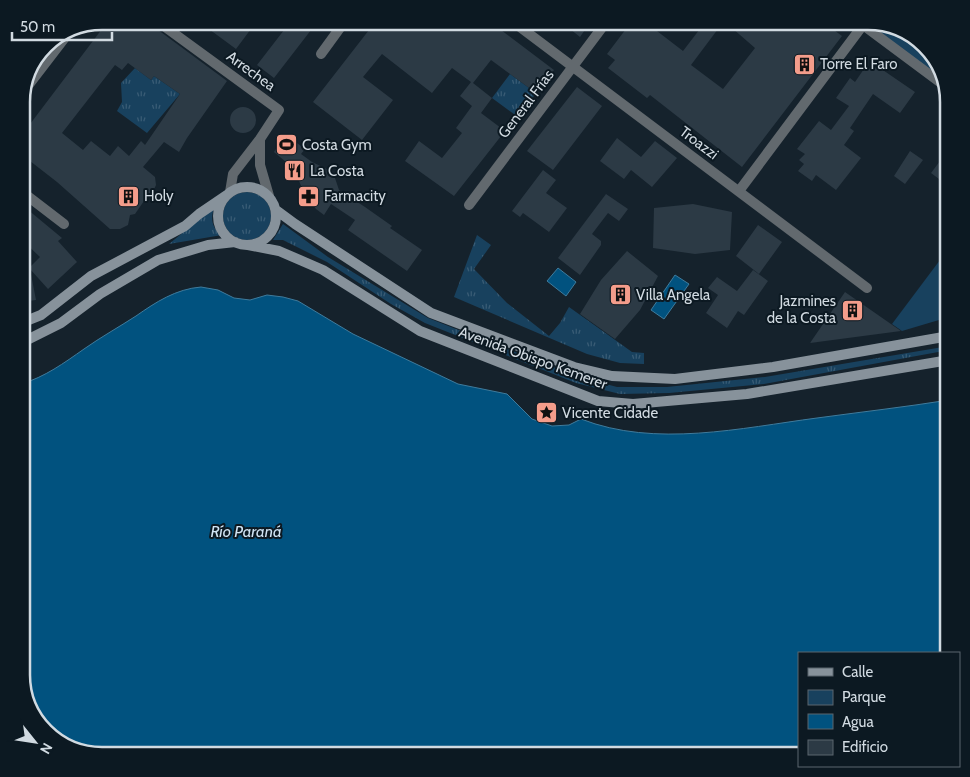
<svg xmlns="http://www.w3.org/2000/svg" width="970" height="777" viewBox="0 0 970 777" font-family="Cabin,sans-serif">
  <style>
    .grass { fill: url(#grass-tufts) }
    .park { fill: #18415e }
    .water { fill: #01527f; stroke: #3f7b9c }
    .building { fill: #2c3a45; fill-rule: evenodd }
    .lines { fill: none; stroke-linecap: round; stroke-linejoin: round }
    .minor { stroke: #62696e; stroke-width: 10 }
    .secondary { stroke: #87929b; stroke-width: 10 }
    .labels { text-anchor: middle; stroke-width: 4; stroke-linejoin: round; paint-order: stroke }
    .poi-label { font-size: 15px; fill: #d1dae1; stroke: #0c1922; text-anchor: start }
    .street-label { font-size: 15px; fill: #d1dae1; stroke: #0c1922 }
    .water-label { font-size: 16px; font-style: italic; fill: #d1e5f5; stroke: #0c1922 }
    .rim { fill: none; stroke: #d1dae1; stroke-width: 2.5 }
  </style>
  <defs>
    <pattern id="grass-tufts" width="24" height="20" patternUnits="userSpaceOnUse" patternTransform="scale(1.25)"><rect width="24" height="20" fill="#18415e"/><path d="M3 7l-1-3M5 7V3M7 7l1-3M15 17l-1-3M17 17v-4M19 17l1-3" fill="none" stroke="#395c75"/></pattern>
  </defs>
  <rect width="100%" height="100%" fill="#15222c"/>
  <path class="grass" d="M135 68 151 80 154 76 180 94 147 133 117 111 122 102 121 83Z
    M510 74 536 93 518 117 492 98Z
    M223 216a24 24 0 1 1 48 0a24 24 0 1 1-48 0Z
    M215 206C210 217 211 228 222 235L169 244Z
    M283 224 328 257 428 318 576 376 617 387H667L765 377 949 346V350L764 384 669 393 620 394 576 383 425 323 391 304 327 262 283 240H273Z
    M477 235 491 245 474 269 507 303 549 336 560 323 569 307 632 352 644 353V364L620 363 587 354 454 297Z"/>
  <path class="park" d="M869 21 921 41 941 66 945 86 865 24Z
    M949 248V317L902 331 892 324Z"/>
  <path class="water" d="M558 268 576 282 566 296 547 281Z
    M675 275 689 284 664 319 651 310Z
    M201 287 218 290 234 298 250 300 267 295 283 297 298 301 353 334 458 384 507 394 532 419 552 426 569 425 581 419C655 448 741 428 817 418 861 412 905 407 949 400V653H799V756H101L49 736 21 680V384C45 377 64 363 84 349 101 337 119 327 136 316 156 302 176 289 201 287Z"/>
  <path class="building" d="M108 21H146L227 81 187 138 179 152 164 142 143 167 155 177 156 185 152 194 146 198 135 214 130 215 128 225 120 229H110L57 182 21 154V136ZM128 63 151 80 154 76 180 94 145 145 141 141 129 156 118 146 110 156 91 141 83 150 62 133 115 65 122 70Z
    M198 21H257L236 49Z
    M291 21H318L274 78 257 65Z
    M376 21H489L554 70 536 93 491 60 473 83 492 98 481 113 505 131 454 196 405 161 419 141 442 158 462 133 456 128 472 106 460 96 471 82 452 68 432 93 382 54 363 77 393 100 362 140 313 102Z
    M560 21H591L580 37Z
    M632 21H644L683 51 706 21H724L691 65 723 89 755 48 724 21H822L842 36 742 167 650 95 647 98 608 68 615 60 607 54Z
    M866 66 873 71 877 66 915 92 900 113 873 94 850 128 854 131 844 145 861 158 836 190 816 175 812 181 798 171 804 164 799 160 805 154 797 149 819 121 831 130 849 106 836 98 850 78 855 82Z
    M577 87 602 106 553 170 527 151Z
    M230 120a13 13 0 1 1 26 0a13 13 0 1 1-26 0Z
    M285 134 305 149 301 154 312 162 333 172 339 190 365 207 392 226 390 228 422 250 407 271 348 230 355 220 331 204 324 215 316 209 305 195 299 181 287 173 292 167 274 152Z
    M617 138 641 157 655 141 677 158 652 187 631 170 624 179 600 161Z
    M949 149V174L943 182 931 173Z
    M910 151 923 160 905 184 894 176Z
    M543 170 556 180 546 193 567 208 549 232 523 213 520 217 512 211Z
    M606 194 628 209 619 221 608 213 592 234 601 241V245L580 275 558 258Z
    M21 204 62 238 58 241 77 262 48 289 30 269 36 300 21 302V253L27 252 30 267 40 257 21 239Z
    M693 204 732 212 730 250 695 254 653 248 654 208Z
    M758 225 782 242 759 274 736 256Z
    M627 251 658 276 640 310 615 339 580 314 601 280Z
    M753 270 768 281 744 315 738 311 727 328 706 313 718 295 708 288 717 277 737 291Z
    M845 292 901 331 810 343Z"/>
  <g class="lines">
    <path class="minor" d="M157 21 279 110 260 139 233 174 230 192
      M512 21 867 288
      M859 22 945 86
      M321 54 345 21
      M24 91 67 35
      M260 139V165L269 196
      M21 191 64 224
      M739 191 866 21
      M469 205 607 21"/>
    <path class="secondary" d="M218 216a29 29 0 1 1 58 0a29 29 0 1 1-58 0Z
      M276 210 295 224 431 313 574 367 612 376 675 379 773 367 949 336
      M248 245 279 251 323 270 420 331 598 401 633 404 747 394 949 360
      M21 323 41 315 91 276 185 226 199 214 227 195
      M21 343 61 323 100 294 158 260 208 245 235 242"/>
  </g>
  <defs>
    <symbol id="building-square" viewBox="-11 -11 22 22"><rect x="-9" y="-9" width="18" height="18" rx="4" fill="#f49d8b" stroke="#0c1922"/><path d="M-4-6H4V6H1V3H-1V6H-4ZM-2.5-4.3h1.7v1.8h-1.7ZM.8-4.3h1.7v1.8H.8ZM-2.5-1h1.7V.8h-1.7ZM.8-1h1.7V.8H.8Z" fill="#111"/></symbol>
    <symbol id="stadium-square" viewBox="-11 -11 22 22"><rect x="-9" y="-9" width="18" height="18" rx="4" fill="#f49d8b" stroke="#0c1922"/><path d="M0-5a6.5 5 0 1 0 0 10a6.5 5 0 1 0 0-10ZM-3.5-1.8h7v3.6h-7Z" fill="#111"/></symbol>
    <symbol id="restaurant-square" viewBox="-11 -11 22 22"><rect x="-9" y="-9" width="18" height="18" rx="4" fill="#f49d8b" stroke="#0c1922"/><path d="M-5-6h1v4h1v-4h1v4h1v-4h1v5L-1.5 .5V6h-2V.5L-5-1ZM5-6V6H3V1.5H1.5Q1.5-4 5-6Z" fill="#111"/></symbol>
    <symbol id="pharmacy-square" viewBox="-11 -11 22 22"><rect x="-9" y="-9" width="18" height="18" rx="4" fill="#f49d8b" stroke="#0c1922"/><path d="M-2-6h4v4h4v4h-4v4h-4v-4h-4v-4h4Z" fill="#111"/></symbol>
    <symbol id="sight-square" viewBox="-11 -11 22 22"><rect x="-9" y="-9" width="18" height="18" rx="4" fill="#f49d8b" stroke="#0c1922"/><path d="M0-6L1.8-2.2L6-1.7L2.9 1.2L3.7 5.4L0 3.3L-3.7 5.4L-2.9 1.2L-6-1.7L-1.8-2.2Z" fill="#111"/></symbol>
  </defs>
  <g fill-rule="evenodd">
    <use href="#building-square" x="792" y="52" width="25" height="25"/>
    <use href="#stadium-square" x="274" y="132" width="25" height="25"/>
    <use href="#restaurant-square" x="282" y="158" width="25" height="25"/>
    <use href="#building-square" x="116" y="184" width="25" height="25"/>
    <use href="#pharmacy-square" x="296" y="184" width="25" height="25"/>
    <use href="#building-square" x="608" y="282" width="25" height="25"/>
    <use href="#building-square" x="840" y="298" width="25" height="25"/>
    <use href="#sight-square" x="534" y="400" width="25" height="25"/>
  </g>
  <g class="labels">
    <g class="poi-label">
      <text x="820" y="69">Torre El Faro</text>
      <text x="302" y="150">Costa Gym</text>
      <text x="310" y="176">La Costa</text>
      <text x="144" y="201">Holy</text>
      <text x="324" y="201">Farmacity</text>
      <text x="636" y="300">Villa Angela</text>
      <text x="836" y="306" text-anchor="end">Jazmines<tspan x="836" dy="17">de la Costa</tspan></text>
      <text x="562" y="418">Vicente Cidade</text>
    </g>
    <g class="street-label">
      <text transform="translate(251 71) rotate(36)" y="5">Arrechea</text>
      <text transform="translate(526 104) rotate(-53)" y="5">General Frías</text>
      <text transform="translate(699 143) rotate(37)" y="5">Troazzi</text>
      <text transform="translate(533 358) rotate(20)" y="5">Avenida Obispo Kemerer</text>
    </g>
    <g class="water-label">
      <text x="246" y="537">Río Paraná</text>
    </g>
  </g>
  <path d="M0 0H970V777H0ZM102 30H868A72 72 0 0 1 940 102V675A72 72 0 0 1 868 747H102A72 72 0 0 1 30 675V102A72 72 0 0 1 102 30Z" fill="#0c1922" fill-rule="evenodd"/>
  <path class="rim" d="M102 30H868A72 72 0 0 1 940 102V675A72 72 0 0 1 868 747H102A72 72 0 0 1 30 675V102A72 72 0 0 1 102 30Z"/>
  <rect x="798" y="652" width="162" height="115" fill="#0c1922" stroke="#5b666e"/>
  <rect x="808" y="668" width="25" height="8" fill="#87929b" stroke="#5b666e"/>
  <text x="842" y="677" font-size="15" fill="#d1dae1">Calle</text>
  <rect x="808" y="690" width="25" height="15" fill="#18415e" stroke="#5b666e"/>
  <text x="842" y="702" font-size="15" fill="#d1dae1">Parque</text>
  <rect x="808" y="714" width="25" height="15" fill="#01527f" stroke="#5b666e"/>
  <text x="842" y="727" font-size="15" fill="#d1dae1">Agua</text>
  <rect x="808" y="740" width="25" height="15" fill="#2c3a45" stroke="#5b666e"/>
  <text x="842" y="752" font-size="15" fill="#d1dae1">Edificio</text>
  <g transform="translate(35 742) rotate(120)" stroke="#0c1922" stroke-width="4" paint-order="stroke">
  <path d="M0-4L9 19L0 12L-9 19Z" fill="#d1dae1"/>
  <text y="-8" font-size="14" font-weight="bold" text-anchor="middle" fill="#d1dae1">N</text>
  </g>
  <path d="M12 32v8h100v-8" fill="none" stroke="#d1dae1" stroke-width="2.5"/>
  <text x="20" y="32" font-size="15" fill="#d1dae1" stroke="#0c1922" stroke-width="4" paint-order="stroke">50 m</text>
</svg>
